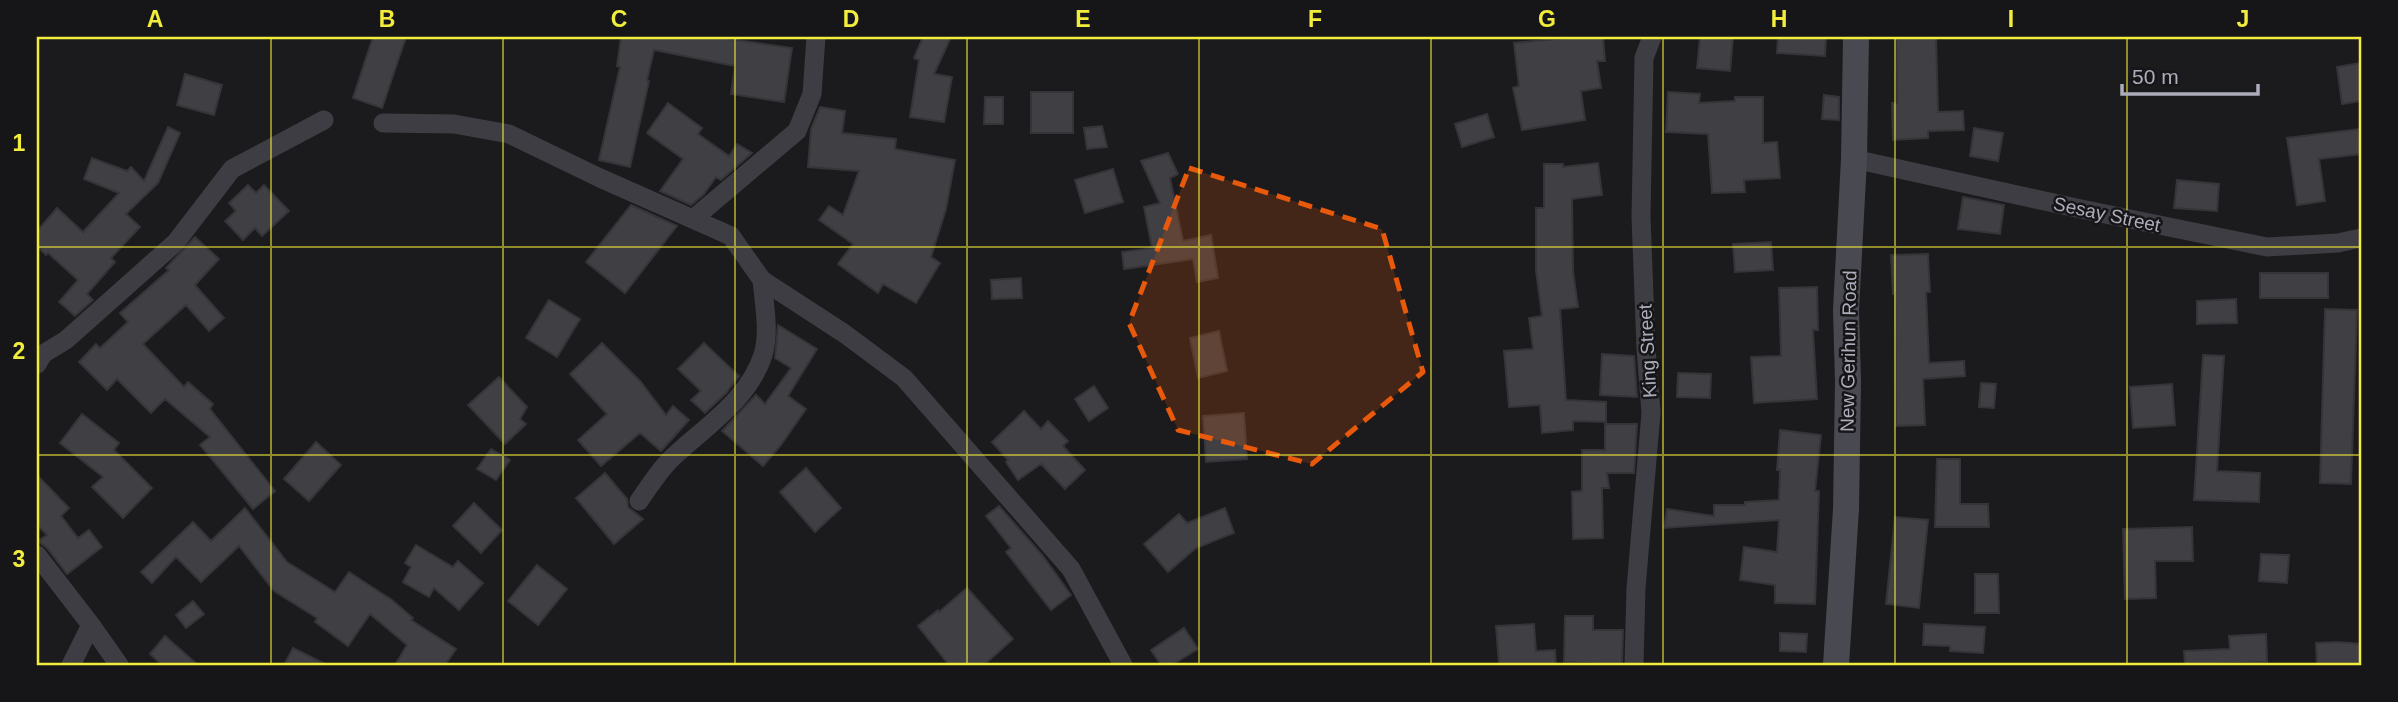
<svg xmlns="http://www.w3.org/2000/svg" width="2398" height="702" viewBox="0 0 2398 702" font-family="Arial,sans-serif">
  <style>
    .building { fill: #403f44; stroke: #353438; stroke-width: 2 }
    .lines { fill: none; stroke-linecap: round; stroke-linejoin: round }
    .street { stroke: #3e3d43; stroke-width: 19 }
    .secondary { stroke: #494951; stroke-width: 26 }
    .marked { fill: #e8590c; fill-opacity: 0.2; stroke: #e8590c; stroke-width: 5; stroke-dasharray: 14 9; stroke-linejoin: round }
    .grid { fill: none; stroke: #f2ed3c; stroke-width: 2; stroke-opacity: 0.55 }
    .labels { text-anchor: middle; stroke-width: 5; stroke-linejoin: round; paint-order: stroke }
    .street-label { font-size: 19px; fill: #adadbc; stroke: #161517 }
    .neatline { fill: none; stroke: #f2ed3c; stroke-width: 2.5 }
    .grid-label { font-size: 23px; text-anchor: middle; font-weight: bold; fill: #f2ed3c }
  </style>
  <rect width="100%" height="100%" fill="#1b1a1c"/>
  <path class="building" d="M373 37H406L382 108 353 98Z
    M621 37H731L730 39 792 48 784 102 731 94 735 66 654 50 647 80 649 81 630 167 599 160 620 67 617 66Z
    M923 37H951L934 74 952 77 944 122 910 117 919 60 914 58Z
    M1578 37H1603L1605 61H1597L1601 88 1581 91 1585 120 1522 130 1513 88 1519 86 1514 43Z
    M1700 37H1733L1730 71 1697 68Z
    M1778 37H1826L1825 56 1777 53Z
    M1896 37H1936L1938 112 1963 111 1964 130 1928 131V138L1893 140 1892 103H1897Z
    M2360 63 2361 101 2342 104 2337 67Z
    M185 74 222 85 214 115 177 105Z
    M1031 92H1073V133H1031Z
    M1668 92 1700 94 1699 103 1735 101V97H1763V143L1777 142 1780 178 1744 180 1745 192 1712 193 1708 134 1666 132Z
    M1824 95 1839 97V120L1822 119Z
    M985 97H1003V124H984Z
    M668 103 702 128 698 134 729 156 737 144 752 153 721 180 716 177 704 194 691 205 660 191 683 159 647 133Z
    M820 107 845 111 842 133 896 139 895 149 955 160 946 209 931 257 940 263 916 303 883 284 878 293 838 264 853 244 819 220 829 206 843 215 859 171 808 167 811 129Z
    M1487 114 1494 137 1462 147 1455 124Z
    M1102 126 1107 147 1087 149 1084 128Z
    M168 127 180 133 158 183 126 214 140 227 111 258 115 262 87 294 93 300 75 316 59 302 78 280 48 253 46 255 37 246V231L57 208 83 232 119 193 84 179 92 158 127 171 131 167 144 181Z
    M1974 128 2003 133 1998 161 1970 156Z
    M2359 129 2361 154 2319 159 2325 201 2297 205 2287 138Z
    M1168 153 1178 174 1170 178 1183 241 1211 235 1218 278 1197 282 1193 259 1124 269 1122 252 1152 248 1144 207 1160 203 1141 161Z
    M1598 163 1602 195 1572 199 1573 271 1578 307 1560 309 1566 400 1606 402V422L1573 421V430L1542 433 1540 405 1509 407 1504 351 1533 349 1529 318 1542 316 1536 271V208H1544V164H1563V167Z
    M1113 169 1123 202 1085 213 1075 180Z
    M2177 180 2219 184 2217 211 2174 208Z
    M248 185 256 193 264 185 289 211 262 236 255 228 243 240 225 221 236 211 229 203Z
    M1963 197 2004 205 2000 234 1958 229Z
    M631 205 677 226 625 293 586 262Z
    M195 237 219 259 195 285 224 318 209 331 186 305 143 344 184 387 188 382 213 404 210 409 275 491 253 509 200 445 210 437 165 399 151 413 117 379 107 390 79 362 96 344 100 348 128 322 120 313 169 270 166 268Z
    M1771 242 1773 270 1735 272 1733 244Z
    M1928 254 1930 292H1926L1929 363 1964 361 1965 376 1923 379 1925 425 1896 426 1895 294H1893L1891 255Z
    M2260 273H2328V298H2260Z
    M1021 278 1022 298 992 299 991 280Z
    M1817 287 1818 330H1813L1817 399 1754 403 1751 357 1781 356 1779 288Z
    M2236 299 2237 323 2197 324V301Z
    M549 300 580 319 557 357 526 338Z
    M2325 309 2357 310 2351 484 2320 483Z
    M778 325 817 349 788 396 806 409 781 445 763 466 722 431 756 395 765 404 791 368 775 358Z
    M1219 331 1227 371 1198 378 1190 338Z
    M602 343 640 381 666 415 673 406 689 420 661 451 640 433 601 466 578 440 607 414 570 374Z
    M704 343 739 376 726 393 705 413 691 400 701 391 678 369Z
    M1602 354 1634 356 1637 397 1600 395Z
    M2203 355 2224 356 2217 471 2260 473 2259 502 2194 500Z
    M1678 373 1711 374 1710 398 1677 397Z
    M499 377 527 407 520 419 526 424 505 444 468 405Z
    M1981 383 1996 384 1994 408 1979 407Z
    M2172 384 2175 425 2133 428 2130 387Z
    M1094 386 1108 408 1089 421 1075 399Z
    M1024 411 1041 429 1048 421 1068 441 1063 446 1085 470 1065 489 1041 464 1018 480 1006 462 1008 460 992 442Z
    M1244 413 1247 459 1206 462 1203 416Z
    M82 414 119 443 114 450 152 488 123 518 92 487 103 477 60 443Z
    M1605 424H1637L1634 473H1607L1609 488H1602L1603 538 1573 539 1572 492 1582 491V450H1605Z
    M1780 430 1821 435 1815 491H1819L1815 604 1775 603V585L1740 580 1744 547 1777 552 1779 520 1664 528 1667 509 1714 516V505H1745V502L1779 500 1780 470H1777Z
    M316 442 341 465 309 501 284 479Z
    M491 449 510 460 496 480 477 469Z
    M1937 459H1960V504H1988L1989 527H1935Z
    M806 468 841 508 815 532 780 492Z
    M605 473 627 499 628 507 643 519 614 544 576 498Z
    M37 475 69 508 61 516 78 538 89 530 102 547 67 574 47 548 38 541 47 535 37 525Z
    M474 503 502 530 481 553 453 526Z
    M999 506 1043 556 1071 595 1051 610 1006 552 1011 548 986 516Z
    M245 508 287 562 335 592 349 572 392 600 413 618 411 620 456 649 445 665H395L407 645 370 614 348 646 315 622 317 618 274 591 239 546 201 582 176 557 152 583 141 572 193 522 211 541Z
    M1225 508 1234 533 1196 548 1168 572 1144 544 1179 514 1187 523Z
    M1895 517 1928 520 1919 608 1886 604Z
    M2192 527 2193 561H2155L2156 598 2125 599 2123 529Z
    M416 545 453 567 458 561 483 583 459 610 434 588 429 597 403 582 411 567 405 563Z
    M2261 554 2289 555 2287 583 2259 581Z
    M537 565 567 589 538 625 508 601Z
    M1975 574H1998L1999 613H1975Z
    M967 588 1013 639 984 665H949L918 626 938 610 939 612Z
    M193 601 204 614 186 628 176 615Z
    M1565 616H1593V630H1623L1622 665 1564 662Z
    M1534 624 1536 651 1555 650 1556 665H1499L1496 626Z
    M1924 624 1985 627 1983 653 1950 651V646L1923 645Z
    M1184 628 1198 649 1172 665H1161L1151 650Z
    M1780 633 1807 634 1806 652 1780 651Z
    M2266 634 2267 662 2185 665 2184 651 2230 649 2229 636Z
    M165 636 198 665H162L150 654Z
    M2338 642 2361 644V665H2317L2316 643Z
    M293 648 327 665H284Z"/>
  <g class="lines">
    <path class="street" d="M383 123 454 124 509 134 600 178 731 236 762 280 845 334 904 378 1071 569 1123 665
      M1854 159 2081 209 2267 247 2338 243 2361 238
      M693 219 797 131 812 94 816 37
      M37 364 43 354 66 340 176 242 232 169 324 120
      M639 501C648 488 657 474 668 462 701 429 748 402 763 355 770 332 764 303 762 280
      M37 555 91 625 119 665
      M71 665 91 625
      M1634 665 1636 588 1651 413 1646 348 1641 217 1644 58 1652 37"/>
    <path class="secondary" d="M1836 665 1846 509 1848 382 1846 310 1854 159 1856 37"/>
  </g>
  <path class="marked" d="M1189 168 1382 229 1423 372 1312 464 1178 430 1129 323Z"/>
  <path class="grid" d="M271 37V665M503 37V665M735 37V665M967 37V665M1199 37V665M1431 37V665M1663 37V665M1895 37V665M2127 37V665M37 247H2361M37 455H2361"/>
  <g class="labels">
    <g class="street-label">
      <text transform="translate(2107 214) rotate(12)" y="7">Sesay Street</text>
      <text transform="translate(1647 351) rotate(-93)" y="7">King Street</text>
      <text transform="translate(1848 351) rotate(-89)" y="7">New Gerihun Road</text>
    </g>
  </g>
  <rect width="2398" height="702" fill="none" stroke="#161517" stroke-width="77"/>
  <path d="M2122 84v10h136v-10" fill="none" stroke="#adadbc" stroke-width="3.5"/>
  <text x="2132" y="84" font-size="21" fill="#adadbc" stroke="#161517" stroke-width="5" paint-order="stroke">50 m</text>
  <rect x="38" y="38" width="2322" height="626" class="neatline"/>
  <g class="grid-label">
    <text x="155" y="27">A</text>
    <text x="387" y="27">B</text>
    <text x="619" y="27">C</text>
    <text x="851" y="27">D</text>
    <text x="1083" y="27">E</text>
    <text x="1315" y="27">F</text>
    <text x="1547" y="27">G</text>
    <text x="1779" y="27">H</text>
    <text x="2011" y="27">I</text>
    <text x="2243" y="27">J</text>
    <text x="19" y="151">1</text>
    <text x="19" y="359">2</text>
    <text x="19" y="567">3</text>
  </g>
</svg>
